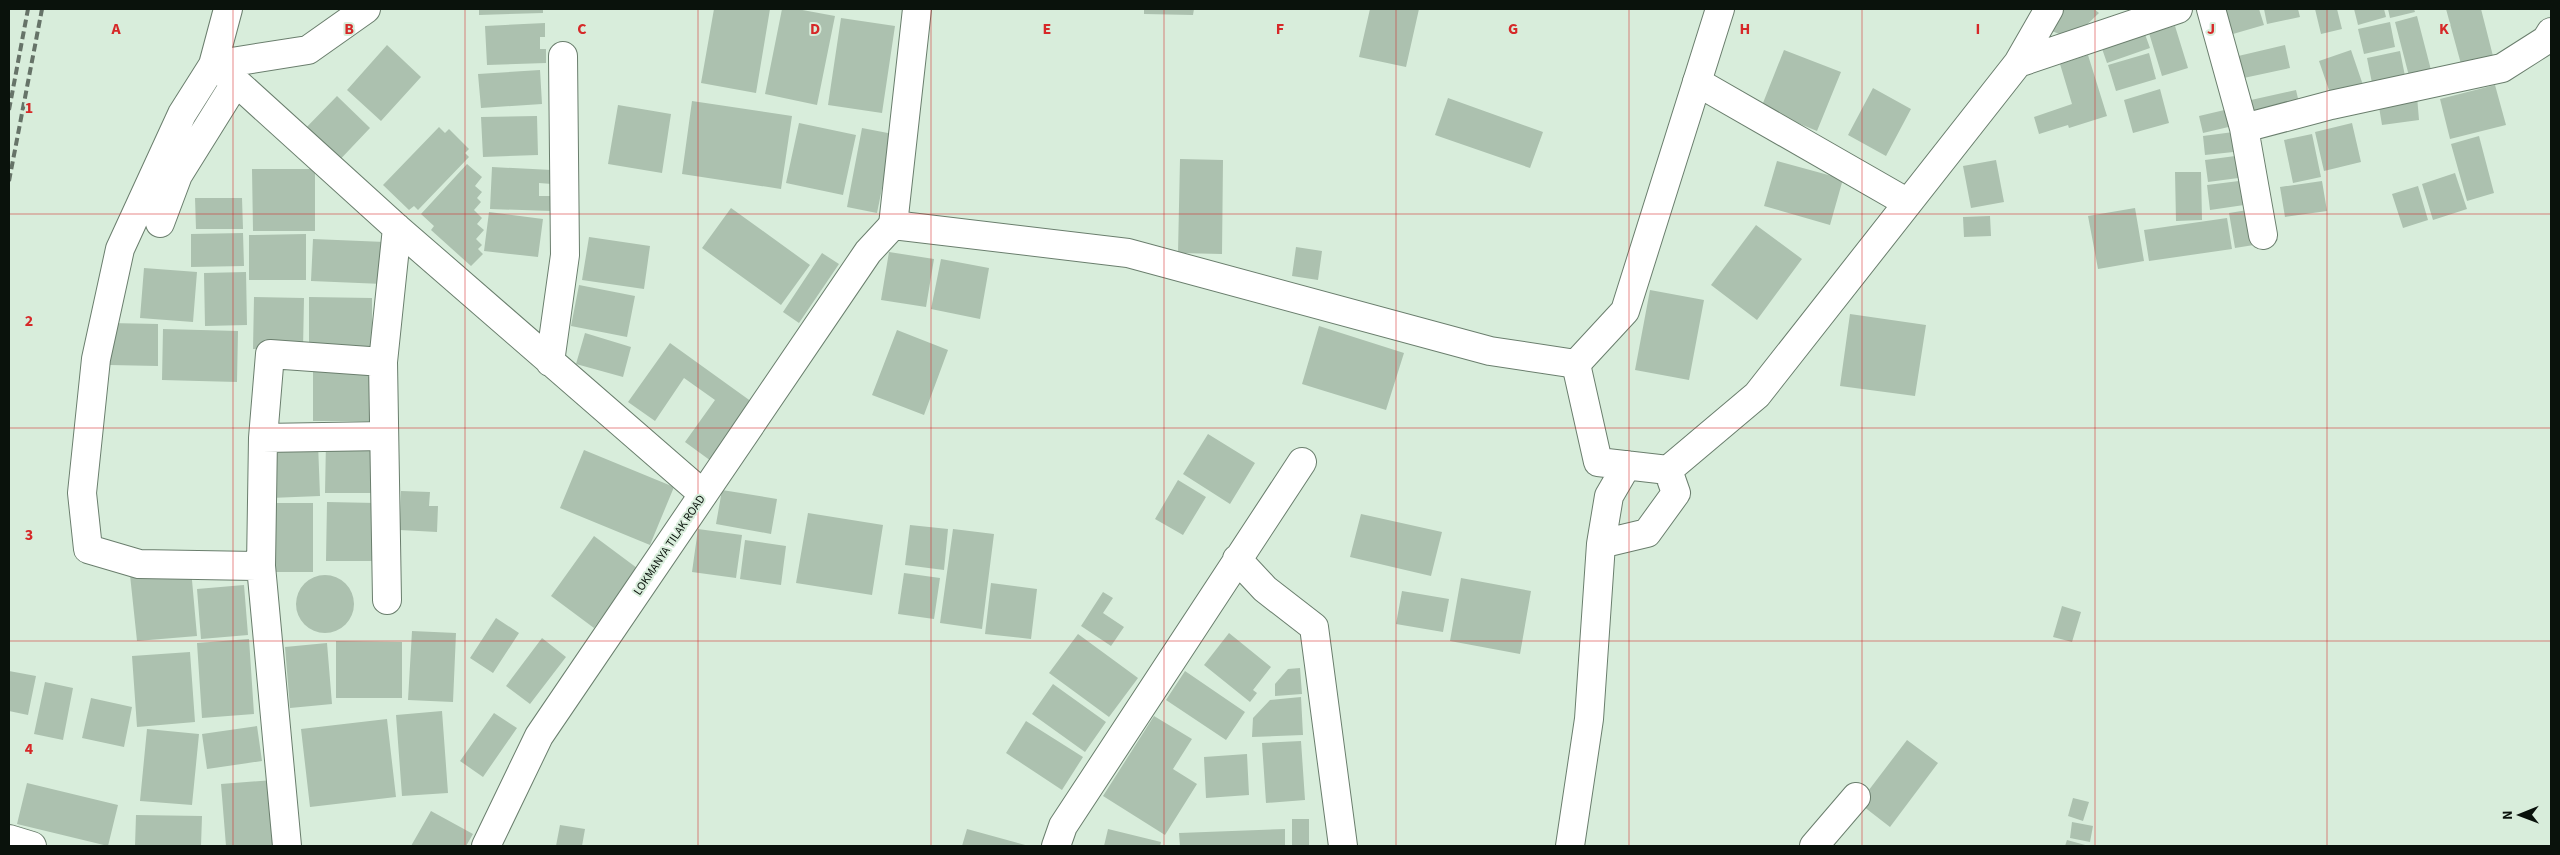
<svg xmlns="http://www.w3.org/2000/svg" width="2560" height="855" viewBox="0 0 2560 855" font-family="'Source Sans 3',sans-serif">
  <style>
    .building { fill: #acc1af }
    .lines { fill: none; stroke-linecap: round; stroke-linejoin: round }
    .minor-casing { stroke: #6a7e6d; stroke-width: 30 }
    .major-casing { stroke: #6a7e6d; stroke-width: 30 }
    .minor { stroke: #fff; stroke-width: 28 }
    .major { stroke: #fff; stroke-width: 28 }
    .rail { stroke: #667368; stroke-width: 4; stroke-dasharray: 8 4; stroke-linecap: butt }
    .grid { fill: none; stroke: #d62828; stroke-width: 1; stroke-opacity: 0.55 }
    .labels { text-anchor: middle; stroke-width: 4; stroke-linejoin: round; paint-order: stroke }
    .street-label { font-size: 12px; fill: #0a120c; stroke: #d8eddb }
    .grid-label { font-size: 16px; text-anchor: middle; font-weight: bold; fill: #d62828; stroke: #d8eddb; stroke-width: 4; stroke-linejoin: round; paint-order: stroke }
  </style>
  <rect width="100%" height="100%" fill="#d8eddb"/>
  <path class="building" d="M479 9H543V13L479 15Z
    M714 9H770L756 93 701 83Z
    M782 9H797L835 16 817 105 765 94Z
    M1144 9H1194L1193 15 1144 14Z
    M1370 9H1419L1406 67 1359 57Z
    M2059 9H2094L2099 13 2072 39 2044 28Z
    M2218 9H2259L2264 25 2226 36Z
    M2264 9H2298L2300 17 2267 24Z
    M2315 9H2337L2342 29 2321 34Z
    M2354 9H2384L2386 17 2358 25Z
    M2388 9H2414L2415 12 2390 18Z
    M2446 9H2481L2493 56 2461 64Z
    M2417 16 2431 70 2409 76 2395 22Z
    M841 18 895 26 882 113 828 105Z
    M2390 22 2395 47 2364 54 2358 29Z
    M545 23V37H540V49H546V63L487 65 485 26Z
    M2142 26 2150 48 2107 63 2099 40Z
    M2175 26 2188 68 2162 76 2149 33Z
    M387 45 421 77 381 121 347 90Z
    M2285 45 2290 68 2239 79 2234 57Z
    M1784 50 1841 72 1817 131 1761 108Z
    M2351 50 2363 85 2331 96 2319 61Z
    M2400 51 2405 76 2372 83 2367 58Z
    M2149 53 2156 79 2116 91 2108 65Z
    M2088 55 2107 116 2069 128 2068 125 2039 134 2034 117 2072 104 2060 64Z
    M540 70 542 104 481 108 478 74Z
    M2495 85 2506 125 2450 139 2440 99Z
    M1873 88 1911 109 1886 156 1848 135Z
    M2160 89 2169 123 2133 133 2124 100Z
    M2296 90 2300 107 2246 119 2242 102Z
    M337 96 370 128 333 167 300 134Z
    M2417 96 2419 120 2382 125 2378 101Z
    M1448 98 1543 132 1530 168 1435 135Z
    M692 101 792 116 781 189 682 174Z
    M618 105 671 114 662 173 608 164Z
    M2233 108 2237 125 2203 133 2199 116Z
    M537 116 538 155 483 157 481 117Z
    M799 123 856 135 843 195 786 183Z
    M2352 123 2361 162 2324 171 2315 132Z
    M439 127 445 133 449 129 469 149 465 153 469 157 418 210 414 206 409 210 383 185Z
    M862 128 893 134 877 213 847 207Z
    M2241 131 2243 151 2205 155 2203 136Z
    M2312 134 2321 177 2293 183 2284 140Z
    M2479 136 2494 193 2467 201 2451 144Z
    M2243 155 2246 177 2208 182 2205 160Z
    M1180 159 1223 160 1222 254 1178 253Z
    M1996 160 2004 202 1971 208 1963 166Z
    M1777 161 1843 179 1830 225 1764 206Z
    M467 164 482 177 475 186 482 192 477 198 481 202 474 210 482 218 477 224 484 230 476 239 482 245 478 249 483 254 471 266 431 230 434 226 421 214Z
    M492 167 552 170V184L539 183V196H551V211L490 209Z
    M252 169H315V231H253Z
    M2175 172H2201L2202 220 2176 221Z
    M2455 173 2467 209 2433 220 2422 184Z
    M2247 180 2251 204 2210 210 2207 185Z
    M2322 181 2327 211 2285 217 2280 187Z
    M2418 186 2428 220 2403 228 2392 194Z
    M195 198H242L243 229H196Z
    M731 208 810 265 781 305 702 248Z
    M2135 208 2144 261 2098 269 2088 216Z
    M2254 209 2260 244 2235 248 2229 213Z
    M489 212 543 219 538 257 484 251Z
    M1990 216 1991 236 1964 237 1963 217Z
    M2227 218 2232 249 2149 261 2144 230Z
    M1756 225 1802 259 1757 320 1711 285Z
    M243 233 244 266 191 267V234Z
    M306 234V280H249V235Z
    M589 237 650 246 644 289 582 280Z
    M313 239 385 242 383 284 311 281Z
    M1296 247 1322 251 1318 280 1292 276Z
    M889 252 934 259 926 307 881 300Z
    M822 253 839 264 799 323 783 312Z
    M941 259 989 268 980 319 931 309Z
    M144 268 197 272 193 322 140 318Z
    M246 272 247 325 205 326 204 273Z
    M579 285 635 296 627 337 571 326Z
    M1650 290 1704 300 1689 380 1635 370Z
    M254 297 304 298 303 350 253 349Z
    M309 297 372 298V350H309Z
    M1850 314 1926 325 1915 396 1840 386Z
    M110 323 158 324V366L110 365Z
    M1319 326 1404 353 1386 410 1302 384Z
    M163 329 238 331 237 382 162 380Z
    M897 330 948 350 924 415 872 395Z
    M585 333 631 347 623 377 576 364Z
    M670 343 752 402 711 461 685 442 715 400 684 378 655 421 628 402Z
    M313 367H370L369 421H313Z
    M1208 434 1255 463 1230 504 1183 474Z
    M326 441 372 442 371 493H325Z
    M318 443 320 496 270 498 268 445Z
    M584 450 674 487 650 545 560 508Z
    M1178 480 1206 497 1183 535 1155 519Z
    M722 490 777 499 771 534 716 524Z
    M401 491 430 492 429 506H438L437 532 400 530Z
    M327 502 376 503V561H326Z
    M265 503H313V572H265Z
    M808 513 883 525 872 595 796 583Z
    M1361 514 1442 532 1431 576 1350 557Z
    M910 525 948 529 944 570 905 565Z
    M698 529 742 535 736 578 692 572Z
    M953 529 994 534 982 629 940 623Z
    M594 536 637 568 594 628 551 596Z
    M745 540 786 546 781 585 740 579Z
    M191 569 197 636 137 641 130 575Z
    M904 573 940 578 934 619 898 614Z
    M296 604a29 29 0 1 1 58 0a29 29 0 1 1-58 0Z
    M1461 578 1531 591 1520 654 1450 641Z
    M991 583 1037 589 1031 639 985 634Z
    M244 585 248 635 201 639 197 589Z
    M1402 591 1449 599 1443 632 1396 624Z
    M1103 592 1113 598 1103 613 1124 627 1111 646 1081 626Z
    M2062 606 2081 612 2072 642 2053 637Z
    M496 618 519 633 493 673 470 658Z
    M412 631 456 633 453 702 408 700Z
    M1229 633 1271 667 1253 690 1257 693 1250 702 1204 665Z
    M1078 634 1138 678 1109 717 1049 673Z
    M542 638 566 657 530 704 506 686Z
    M249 639 254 714 202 718 197 643Z
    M336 641 402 642V698H336Z
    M327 643 332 704 290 708 285 647Z
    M190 652 195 722 137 727 132 656Z
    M1300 668 1302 694 1275 696V684L1288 669Z
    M9 671 36 676 28 715 9 711Z
    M1185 671 1245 712 1226 740 1166 700Z
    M45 682 73 688 63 740 34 734Z
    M1053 684 1106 722 1085 752 1032 714Z
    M1301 697 1303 735 1252 737 1253 718 1270 700Z
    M91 698 132 707 124 747 82 738Z
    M442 711 448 793 402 796 396 715Z
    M494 713 517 728 483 777 460 761Z
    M1154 716 1192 739 1173 769 1197 784 1165 835 1103 796Z
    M387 719 396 797 310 807 301 729Z
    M1026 721 1083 757 1062 790 1006 753Z
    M257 726 262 761 207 769 202 734Z
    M147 729 199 734 192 805 140 801Z
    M1907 740 1938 763 1890 827 1859 803Z
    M1301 741 1305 800 1266 803 1262 743Z
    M1247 754 1249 795 1206 798 1204 757Z
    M274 780 279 846H226L221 784Z
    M27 783 118 805 108 846 17 824Z
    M2073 798 2089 802 2083 821 2068 816Z
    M431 811 473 834 466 846H411Z
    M136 815 202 816 201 846H135Z
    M1292 819H1309V846H1292Z
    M2072 822 2093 826 2090 842 2070 838Z
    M560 825 585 829 582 846H556Z
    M967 829 1029 846H962Z
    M1108 829 1161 842 1160 846H1104Z
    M1285 829V846H1180L1179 833Z
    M2067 840 2089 846H2065Z"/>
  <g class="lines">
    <defs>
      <path id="minor" d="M228 9 213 65 236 82 397 228 703 494
        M2211 9 2244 128 2263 235
        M2018 63 2178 9
        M1697 82 1908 203
        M2244 128 2331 105 2502 68 2546 40 2551 32
        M160 223 178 175 236 82
        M893 225 917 9
        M383 362 397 228
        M550 362 565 255 563 56
        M1576 364 1598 462 1668 470 1757 395 2018 63 2049 9
        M263 438 384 436
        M1601 544 1609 496 1627 465
        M1237 559 1265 589 1314 627 1343 846
        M261 566 139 564 88 549 82 493 96 359 120 249 182 114 213 65 308 50 366 9
        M9 839 32 846
        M287 846 261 566 263 438 270 354 383 362 387 600
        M1056 846 1063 826 1302 462
        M1570 846 1589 719 1601 544 1647 533 1676 493 1668 470
        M1814 846 1856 797"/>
      <path id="major" d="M486 846 539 736 868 252 893 225 1128 253 1490 351 1576 364 1625 311 1720 9"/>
    </defs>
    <use href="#minor" class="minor-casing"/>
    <use href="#major" class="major-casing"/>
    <use href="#minor" class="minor"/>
    <use href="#major" class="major"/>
    <path class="rail" d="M9 110 28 9
      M9 181 42 9"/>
  </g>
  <path class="grid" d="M233 9V846M465 9V846M698 9V846M931 9V846M1164 9V846M1396 9V846M1629 9V846M1862 9V846M2095 9V846M2327 9V846M9 214H2551M9 428H2551M9 641H2551"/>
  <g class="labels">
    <g class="street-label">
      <text transform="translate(669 545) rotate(-56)" y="4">LOKMANYA TILAK ROAD</text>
    </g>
  </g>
  <g class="grid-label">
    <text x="116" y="34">A</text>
    <text x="349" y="34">B</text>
    <text x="582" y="34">C</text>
    <text x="815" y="34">D</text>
    <text x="1047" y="34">E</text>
    <text x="1280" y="34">F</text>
    <text x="1513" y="34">G</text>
    <text x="1745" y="34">H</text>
    <text x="1978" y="34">I</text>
    <text x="2211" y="34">J</text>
    <text x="2444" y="34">K</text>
    <text x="29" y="113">1</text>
    <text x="29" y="326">2</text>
    <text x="29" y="540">3</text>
    <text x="29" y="754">4</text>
  </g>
  <rect width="2560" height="855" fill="none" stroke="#0a120c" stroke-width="20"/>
  <g transform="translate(2520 815) rotate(269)" stroke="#d8eddb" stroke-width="4" paint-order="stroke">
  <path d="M0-4L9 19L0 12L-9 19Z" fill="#0a120c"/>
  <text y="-8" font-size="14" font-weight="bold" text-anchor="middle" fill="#0a120c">N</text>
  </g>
</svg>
